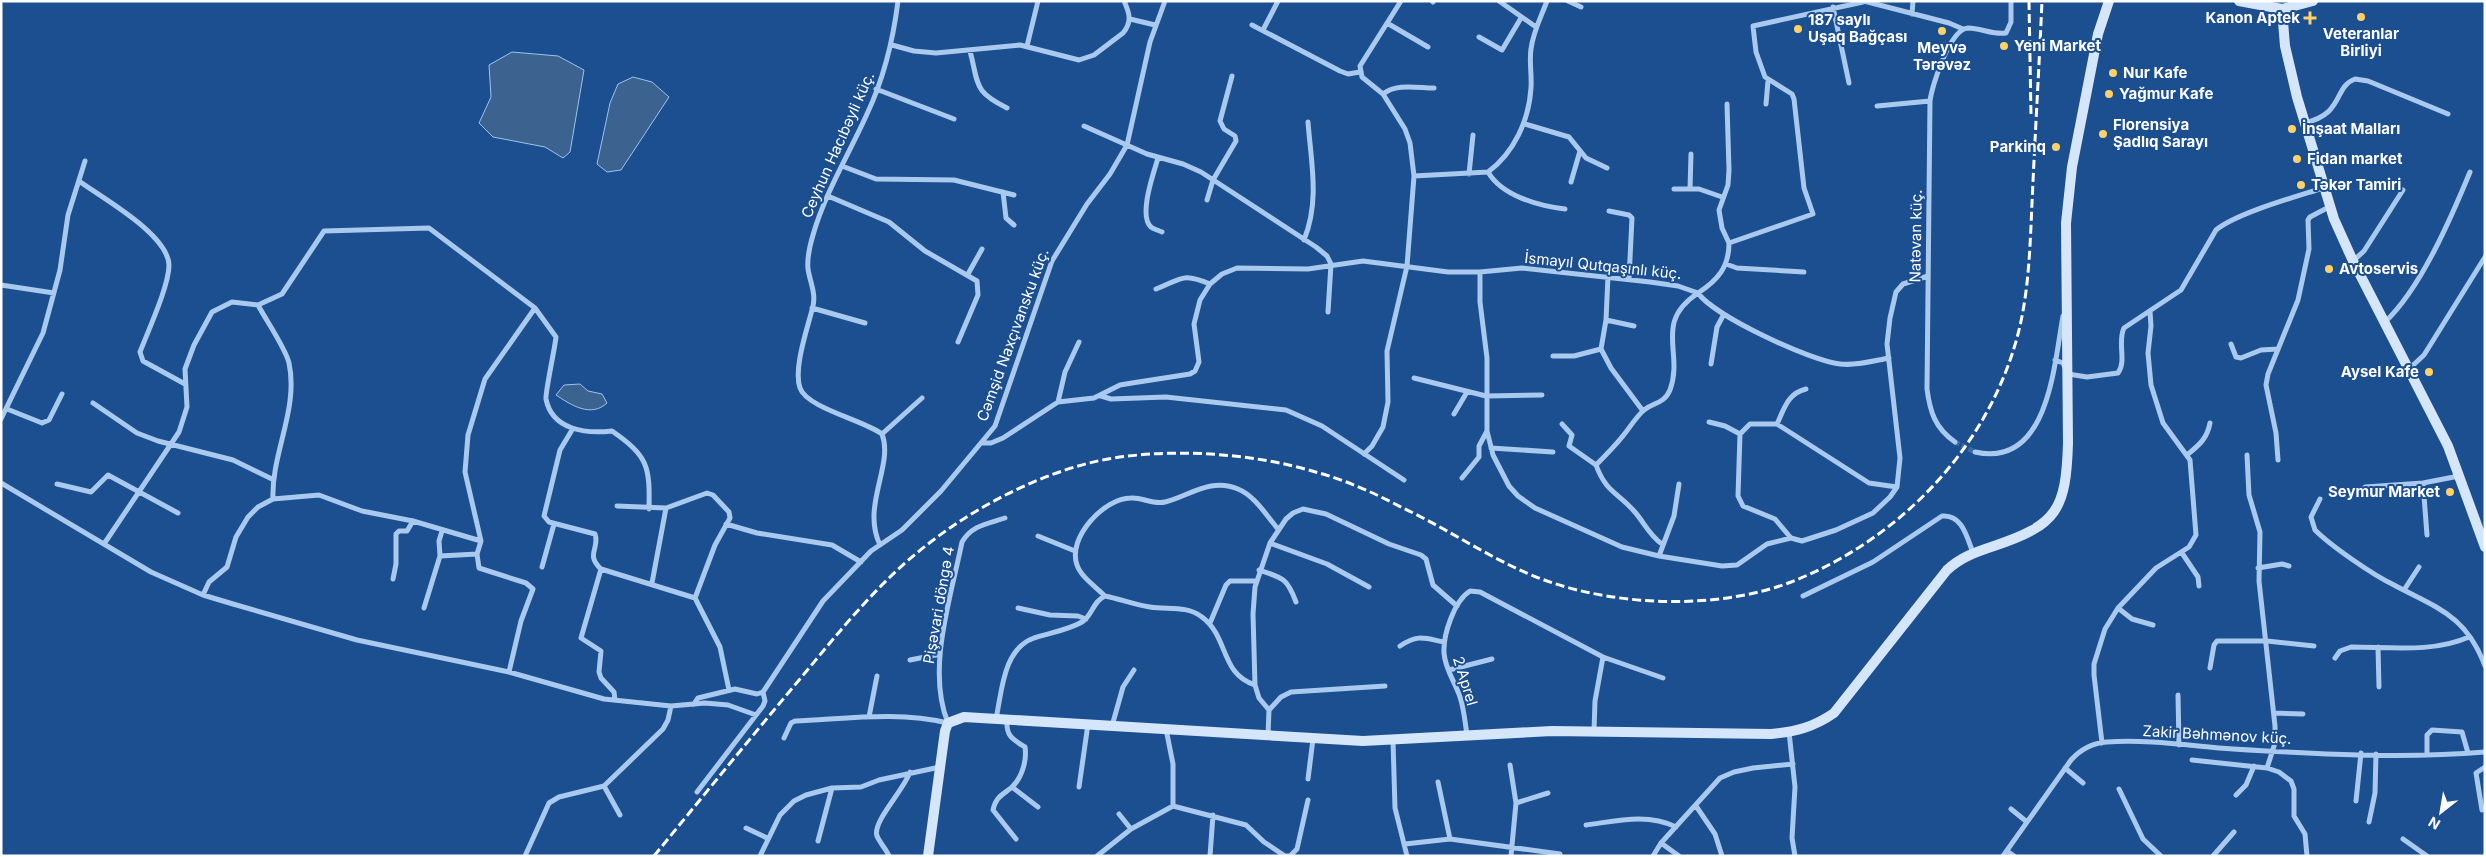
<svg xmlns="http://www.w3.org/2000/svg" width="2486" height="857" viewBox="0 0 2486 857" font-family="Inter,sans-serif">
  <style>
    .water { fill: #3c6290; stroke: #9cc4f0 }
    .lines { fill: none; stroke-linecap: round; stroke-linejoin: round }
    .street-tunnel { stroke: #3d69a0; stroke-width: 5; stroke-dasharray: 5 2.5; stroke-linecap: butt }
    .street { stroke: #a9c9ee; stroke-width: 5 }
    .secondary { stroke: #d6e6fa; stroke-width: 10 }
    .rail { stroke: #fff; stroke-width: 3; stroke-dasharray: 9 4; stroke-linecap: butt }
    .poi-dot { fill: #ffd166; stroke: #1b4f8f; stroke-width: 2 }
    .labels { text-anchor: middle; stroke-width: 4; stroke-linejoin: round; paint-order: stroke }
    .poi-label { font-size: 15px; font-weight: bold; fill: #fff; stroke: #1b4f8f; text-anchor: start }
    .street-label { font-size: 15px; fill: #fff; stroke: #1b4f8f }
  </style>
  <rect width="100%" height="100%" fill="#1b4f8f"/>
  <path class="water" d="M512 52 558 56 584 70 570 152 563 158 545 147 493 137 479 123 491 97 489 65Z
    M633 77 652 82 669 97 621 170 607 172 597 164 610 103 618 84Z
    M580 384 588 391 602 394 607 403C591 418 571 405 556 395L564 385Z"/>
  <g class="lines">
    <path class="street-tunnel" d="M1955 442 1975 452"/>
    <path class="street" d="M1432 1 1433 2
      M1499 1 1536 27
      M1568 1 1581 7
      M1864 1 1949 23 1963 29
      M1833 7 1849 83
      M1912 14 1913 1
      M1130 19 1155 25
      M1387 23 1428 47
      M1252 25 1340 71 1348 74 1360 72
      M1263 30 1278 1
      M1479 37 1502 50 1521 18
      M892 45 914 51 936 53 1020 45 1079 60 1094 55 1123 33C1132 22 1130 14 1124 1
      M1027 46 1038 1
      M970 51C979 85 973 91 1007 108
      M876 89 954 119
      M1383 94C1396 83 1418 88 1434 88
      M1727 104 1729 170 1728 185 1719 210 1722 228 1729 243
      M1766 104 1768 81
      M1877 106 1930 101
      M2304 123C2345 114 2333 87 2355 79L2368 81 2448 114
      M1525 124 1569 137 1586 158 1607 168
      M1084 126 1147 154 1183 164 1201 172 1316 247 1327 256 1331 264 1328 312
      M1158 158C1154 172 1138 216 1151 227 1153 229 1158 230 1162 232
      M842 166 876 179 954 180 1014 195
      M1488 172C1502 196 1539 206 1565 209
      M1469 174 1473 135
      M1414 176 1488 172C1514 153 1529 120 1531 88 1532 75 1529 62 1531 49 1533 32 1541 17 1547 1
      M79 181C102 198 168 234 169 265 169 286 148 331 140 352L143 361 185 384
      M1571 182 1580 151
      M1674 189H1699L1722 197
      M1690 189 1691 154
      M1003 192 1006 218 1014 225
      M828 196 889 222 925 251 977 281 978 295 958 342
      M1207 200 1213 180 1236 141 1235 136 1224 129 1220 121 1232 76
      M1609 211 1629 215 1632 218 1629 279
      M1304 240C1320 201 1311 162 1308 122
      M2353 261 2364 251 2403 190
      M1726 264 1737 268 1804 272
      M1480 272V302L1487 358V431L1493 455 1509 486 1518 496 1535 508 1622 547 1659 556 1722 566 1737 565 1767 544 1791 538 1802 541 1836 530 1873 513 1890 497 1897 487 1900 458 1887 344 1890 318 1896 292 1903 284 1928 276
      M968 274 982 249
      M1608 276 1606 320 1601 349 1611 368 1643 411
      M1 285 54 293
      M1156 289C1182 279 1182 272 1210 284
      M258 305C266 320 286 349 289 363 299 409 271 454 273 499
      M812 308 865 323
      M1606 320 1634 326
      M2385 322C2421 288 2451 218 2470 172
      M2231 344 2236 357 2241 358 2261 350 2278 349
      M1553 356H1574L1601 349
      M2055 360 2063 363 2068 374 2087 377 2118 373C2127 361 2117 342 2124 328L2181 290 2216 230C2237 213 2295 197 2323 188
      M1711 364 1717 327 1724 314
      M2409 369 2424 355 2485 257
      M1414 378 1486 396 1542 395
      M1101 396 1111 399 1166 397 1286 410 1322 426 1404 480
      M1058 402 1065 372 1079 342
      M93 403 137 433 158 441 233 460 272 479
      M7 409 42 423 49 420 62 394
      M1454 414 1467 392
      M1 419 43 333 60 270 68 215 85 161
      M1709 422 1725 426 1740 434
      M1562 424 1572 435 1569 446 1596 465C1605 456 1614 447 1622 437 1629 429 1635 418 1644 410 1654 402 1664 404 1670 390 1684 352 1653 323 1698 293 1714 316 1811 361 1840 364 1856 366 1873 361 1889 358
      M1777 424C1784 409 1788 393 1806 389
      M572 430 560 450 544 516 549 522 595 534C600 549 585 554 601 569L581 638 601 651 599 672 601 678 614 692 615 700
      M882 434 922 398
      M1955 442C1935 428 1930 412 1927 389L1930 101C1932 85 1950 29 1968 28 1981 28 1993 35 2006 33L2011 22V1
      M982 443H991L1003 438 1058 402 1094 398 1120 385 1132 383 1190 374 1195 371 1199 362 1194 324 1200 300 1210 284 1222 274 1237 268 1308 269 1363 261 1448 272H1480L1522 268 1650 282 1678 286 1698 293C1718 280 1729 267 1729 243L1813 214 1804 188 1794 99 1792 94 1765 77 1756 52 1753 26 1863 2
      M1491 448 1553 452
      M1975 452C2049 469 2054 364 2063 316
      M1364 454 1372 446 1383 427 1388 402 1387 351 1407 266 1414 176 1410 143 1405 129 1383 94 1362 77 1360 66 1401 1
      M2187 455C2199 445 2207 439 2210 423
      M2247 455 2249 495 2260 532 2259 581 2275 726V743L2267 768 2279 772 2291 781 2294 789V816L2305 834 2307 856
      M2278 460 2276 433 2266 385 2268 374 2298 300 2309 249 2308 220 2310 217 2329 207
      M1596 465C1606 492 1617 492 1634 511 1644 522 1649 535 1662 544
      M1462 478 1479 457V446L1487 431
      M1 483 151 572 203 595 233 604 357 640 509 672 604 699 671 706 705 703 728 705 756 715
      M2423 483 2427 535
      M57 484 91 492 108 475 178 513
      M2365 487 2423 483 2459 476
      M2320 499 2311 517 2315 530C2331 546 2373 575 2394 585 2437 608 2466 615 2485 666
      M617 506 666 508 707 493 713 495 729 512 730 518 715 545 695 598 720 647 729 690
      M726 524 757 533 832 545 861 562
      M1038 536 1075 551
      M1791 538 1775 519 1743 506 1738 496 1740 434 1750 424H1777L1869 483 1897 487
      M1270 543 1327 564 1369 587
      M104 544 179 432 187 407 185 369 194 345 212 312 232 302 258 305 282 294 324 231 429 228 535 308
      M880 545C861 506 894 465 882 434 863 420 807 408 800 388 793 368 808 327 813 306 816 293 810 282 808 269 807 259 810 245 813 235 825 193 849 154 867 114 884 78 893 41 898 1
      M2182 553 2198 577 2199 586
      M440 556 477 554
      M1659 556 1674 516 1679 484
      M542 567 554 524
      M2258 568 2282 564 2289 566
      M601 569 695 598
      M1259 570C1283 578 1287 578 1296 602
      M393 579 396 564V534L399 531H407L413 521
      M652 583 666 508
      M2404 590 2419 567
      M203 595 209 582 227 567 236 537 248 517 258 507 273 499 319 495 362 511 413 521 481 541
      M1105 596C1096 587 1081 577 1077 565 1067 538 1104 498 1131 498 1142 497 1153 505 1165 502 1189 496 1211 477 1238 489 1255 496 1266 515 1278 529
      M1803 596 1873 562 1942 516C1962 514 1967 537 1973 553
      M424 608 440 556 439 541 442 531
      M1018 608 1050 615 1078 616 1086 619
      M2118 608 2132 619 2153 625
      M1210 623 1226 585 1230 581H1256
      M1400 646C1418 634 1424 638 1444 642
      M2378 647 2379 687
      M1603 657 1663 678
      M2335 658 2340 651 2351 647C2390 647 2433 653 2469 637
      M910 660 940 654
      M2210 668 2214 645 2217 641H2267L2314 646
      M1449 670 1492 659
      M509 672 521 621 533 589 526 583 479 568 477 554 481 541 465 472 468 435 485 379 535 308 556 337C555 348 545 393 546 399 552 430 586 434 612 431 648 456 650 466 649 509
      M1255 685 1253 614 1255 587 1270 543 1286 519 1293 513 1303 509 1326 514 1389 544 1421 555 1426 559 1433 585 1457 606
      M2178 695 2179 745
      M694 704 698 698 735 689 757 694 763 692 823 601 871 551 902 530 941 491 995 426 1052 261 1087 204 1110 174 1127 145 1150 42 1165 1
      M1269 710 1281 697 1291 692 1385 686
      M2274 713 2303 714
      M869 717 877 676
      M996 719C1002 691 1003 649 1034 638 1050 633 1068 630 1082 622 1092 616 1093 601 1105 596 1120 599 1135 605 1150 607 1168 610 1186 605 1202 617 1229 637 1220 674 1255 685L1259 698 1269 710 1268 735
      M1007 720C1006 736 1012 739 1025 747 1027 760 1022 778 1012 787 1003 795 996 796 993 810L1016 839
      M948 723C926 670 951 597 962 542 972 525 987 524 1005 518
      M1112 726 1123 687 1134 670
      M1789 732 1795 787 1792 838 1795 856
      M1467 735C1465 722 1464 709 1460 697 1455 682 1445 669 1444 653 1443 635 1454 601 1470 591L1480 592 1603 657 1595 701 1594 731
      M784 738 791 723 795 721C845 719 898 711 948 723
      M1393 741 1395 808 1407 856
      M2102 743 2094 675V664L2105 629 2118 608 2156 568 2189 547 2196 535 2190 460 2163 423 2151 385 2148 353 2151 326 2150 311
      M2427 754V735L2432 730 2462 732 2468 753
      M2192 760 2267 768
      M1510 765 1516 803 1511 856
      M2065 768 2083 783
      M1308 779 1313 739
      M1438 782 1450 839
      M604 786 620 815
      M1012 787 1038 807
      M1079 787 1088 724
      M2119 789 2143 839 2161 856
      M697 792 763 706 765 701 763 692
      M2236 795 2246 785 2254 766
      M2356 801 2361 753
      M1516 803 1548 793
      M1173 806 1246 825 1264 842 1285 856
      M1696 806 1715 834 1722 856
      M2011 809 2027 822
      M2482 810 2476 773 2485 767
      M1119 814 1131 829
      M2369 822 2375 793 2376 754
      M1586 825C1617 821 1647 813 1676 827
      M746 828 767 838
      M2403 839 2427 856
      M818 841 832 788
      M1661 843 1679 856
      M1405 844 1450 839 1560 854
      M2007 851 2014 856
      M525 856 549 803 559 797 604 786 663 729 668 720 671 706
      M760 856 780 815 794 801 806 795 832 788 861 787 879 780 940 767
      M889 856C886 849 880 843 877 836 872 822 904 790 910 772
      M1097 856 1131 829 1173 806V764L1166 729
      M1210 856 1213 815
      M1286 856H1290L1297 849 1308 800
      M1653 856 1661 843 1720 778 1734 772 1753 768 1793 764
      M2003 856 2071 760C2081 749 2092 743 2107 742 2148 739 2192 746 2233 749 2316 754 2402 759 2485 752
      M2213 856 2234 832"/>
    <path class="secondary" d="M2239 1 2282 9 2313 1
      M2282 9 2285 46 2297 97 2334 219 2353 261 2448 446 2485 547
      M928 856 945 731 948 723 964 717 1363 741 1552 731 1771 734C1795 732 1814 727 1834 713L1947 570C1961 557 1976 552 1994 546 2057 525 2066 510 2068 443L2066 223 2072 167 2098 34 2109 1"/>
    <path class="rail" d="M2029 1 2031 116
      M654 856C699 801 744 746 789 692 822 653 853 613 889 578 943 525 1016 482 1089 463 1159 446 1251 452 1319 473 1348 481 1376 494 1403 508 1452 531 1496 563 1547 581 1621 607 1723 610 1796 580 1902 537 1989 446 2018 334 2029 291 2030 247 2032 203 2035 136 2039 69 2042 1"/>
  </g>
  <g class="poi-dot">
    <circle cx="2361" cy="17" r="5"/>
    <path d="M2307.5 10.5h5v5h5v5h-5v5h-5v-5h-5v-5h5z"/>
    <circle cx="1798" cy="29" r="5"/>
    <circle cx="1942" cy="31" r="5"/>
    <circle cx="2004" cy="46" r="5"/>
    <circle cx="2113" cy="73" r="5"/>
    <circle cx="2109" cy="94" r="5"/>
    <circle cx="2292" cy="129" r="5"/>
    <circle cx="2103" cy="134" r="5"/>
    <circle cx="2056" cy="147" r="5"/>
    <circle cx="2297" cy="159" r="5"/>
    <circle cx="2301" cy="185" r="5"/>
    <circle cx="2329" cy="269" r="5"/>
    <circle cx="2429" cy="372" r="5"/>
    <circle cx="2450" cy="492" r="5"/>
  </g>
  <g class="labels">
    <g class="poi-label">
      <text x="2300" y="23" text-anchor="end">Kanon Aptek</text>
      <text x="1808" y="25">187 saylı<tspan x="1808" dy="17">Uşaq Bağçası</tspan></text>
      <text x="2361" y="39" text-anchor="middle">Veteranlar<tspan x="2361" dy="17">Birliyi</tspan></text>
      <text x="2014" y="51">Yeni Market</text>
      <text x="1942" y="53" text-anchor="middle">Meyvə<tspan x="1942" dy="17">Tərəvəz</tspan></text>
      <text x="2123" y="78">Nur Kafe</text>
      <text x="2119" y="99">Yağmur Kafe</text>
      <text x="2113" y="130">Florensiya<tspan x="2113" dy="17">Şadlıq Sarayı</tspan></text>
      <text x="2302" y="134">İnşaat Malları</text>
      <text x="2046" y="152" text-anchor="end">Parkinq</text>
      <text x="2307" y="164">Fidan market</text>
      <text x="2311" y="190">Təkər Tamiri</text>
      <text x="2339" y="274">Avtoservis</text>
      <text x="2419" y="377" text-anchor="end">Aysel Kafe</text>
      <text x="2440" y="497" text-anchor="end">Seymur Market</text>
    </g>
    <g class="street-label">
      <text transform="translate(838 145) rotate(-66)" y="5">Ceyhun Hacıbəyli küç.</text>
      <text transform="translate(1916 236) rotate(-89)" y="5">Natəvan küç.</text>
      <text transform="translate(1603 266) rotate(6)" y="5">İsmayıl Qutqaşınlı küç.</text>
      <text transform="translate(1013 335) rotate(-70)" y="5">Cəmşid Naxçıvansku küç.</text>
      <text transform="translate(939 605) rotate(-80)" y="5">Pişəvari döngə 4</text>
      <text transform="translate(1465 681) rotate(73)" y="5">2 Aprel</text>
      <text transform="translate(2217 735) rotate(3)" y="5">Zakir Bəhmənov küç.</text>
    </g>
  </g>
  <rect width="2486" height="857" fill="none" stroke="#ffffff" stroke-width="5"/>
  <g transform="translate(2441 812) rotate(211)" stroke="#1b4f8f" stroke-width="4" paint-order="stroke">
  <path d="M0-4L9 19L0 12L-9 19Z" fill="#ffffff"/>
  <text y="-8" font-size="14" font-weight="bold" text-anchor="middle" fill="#ffffff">N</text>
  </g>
</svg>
